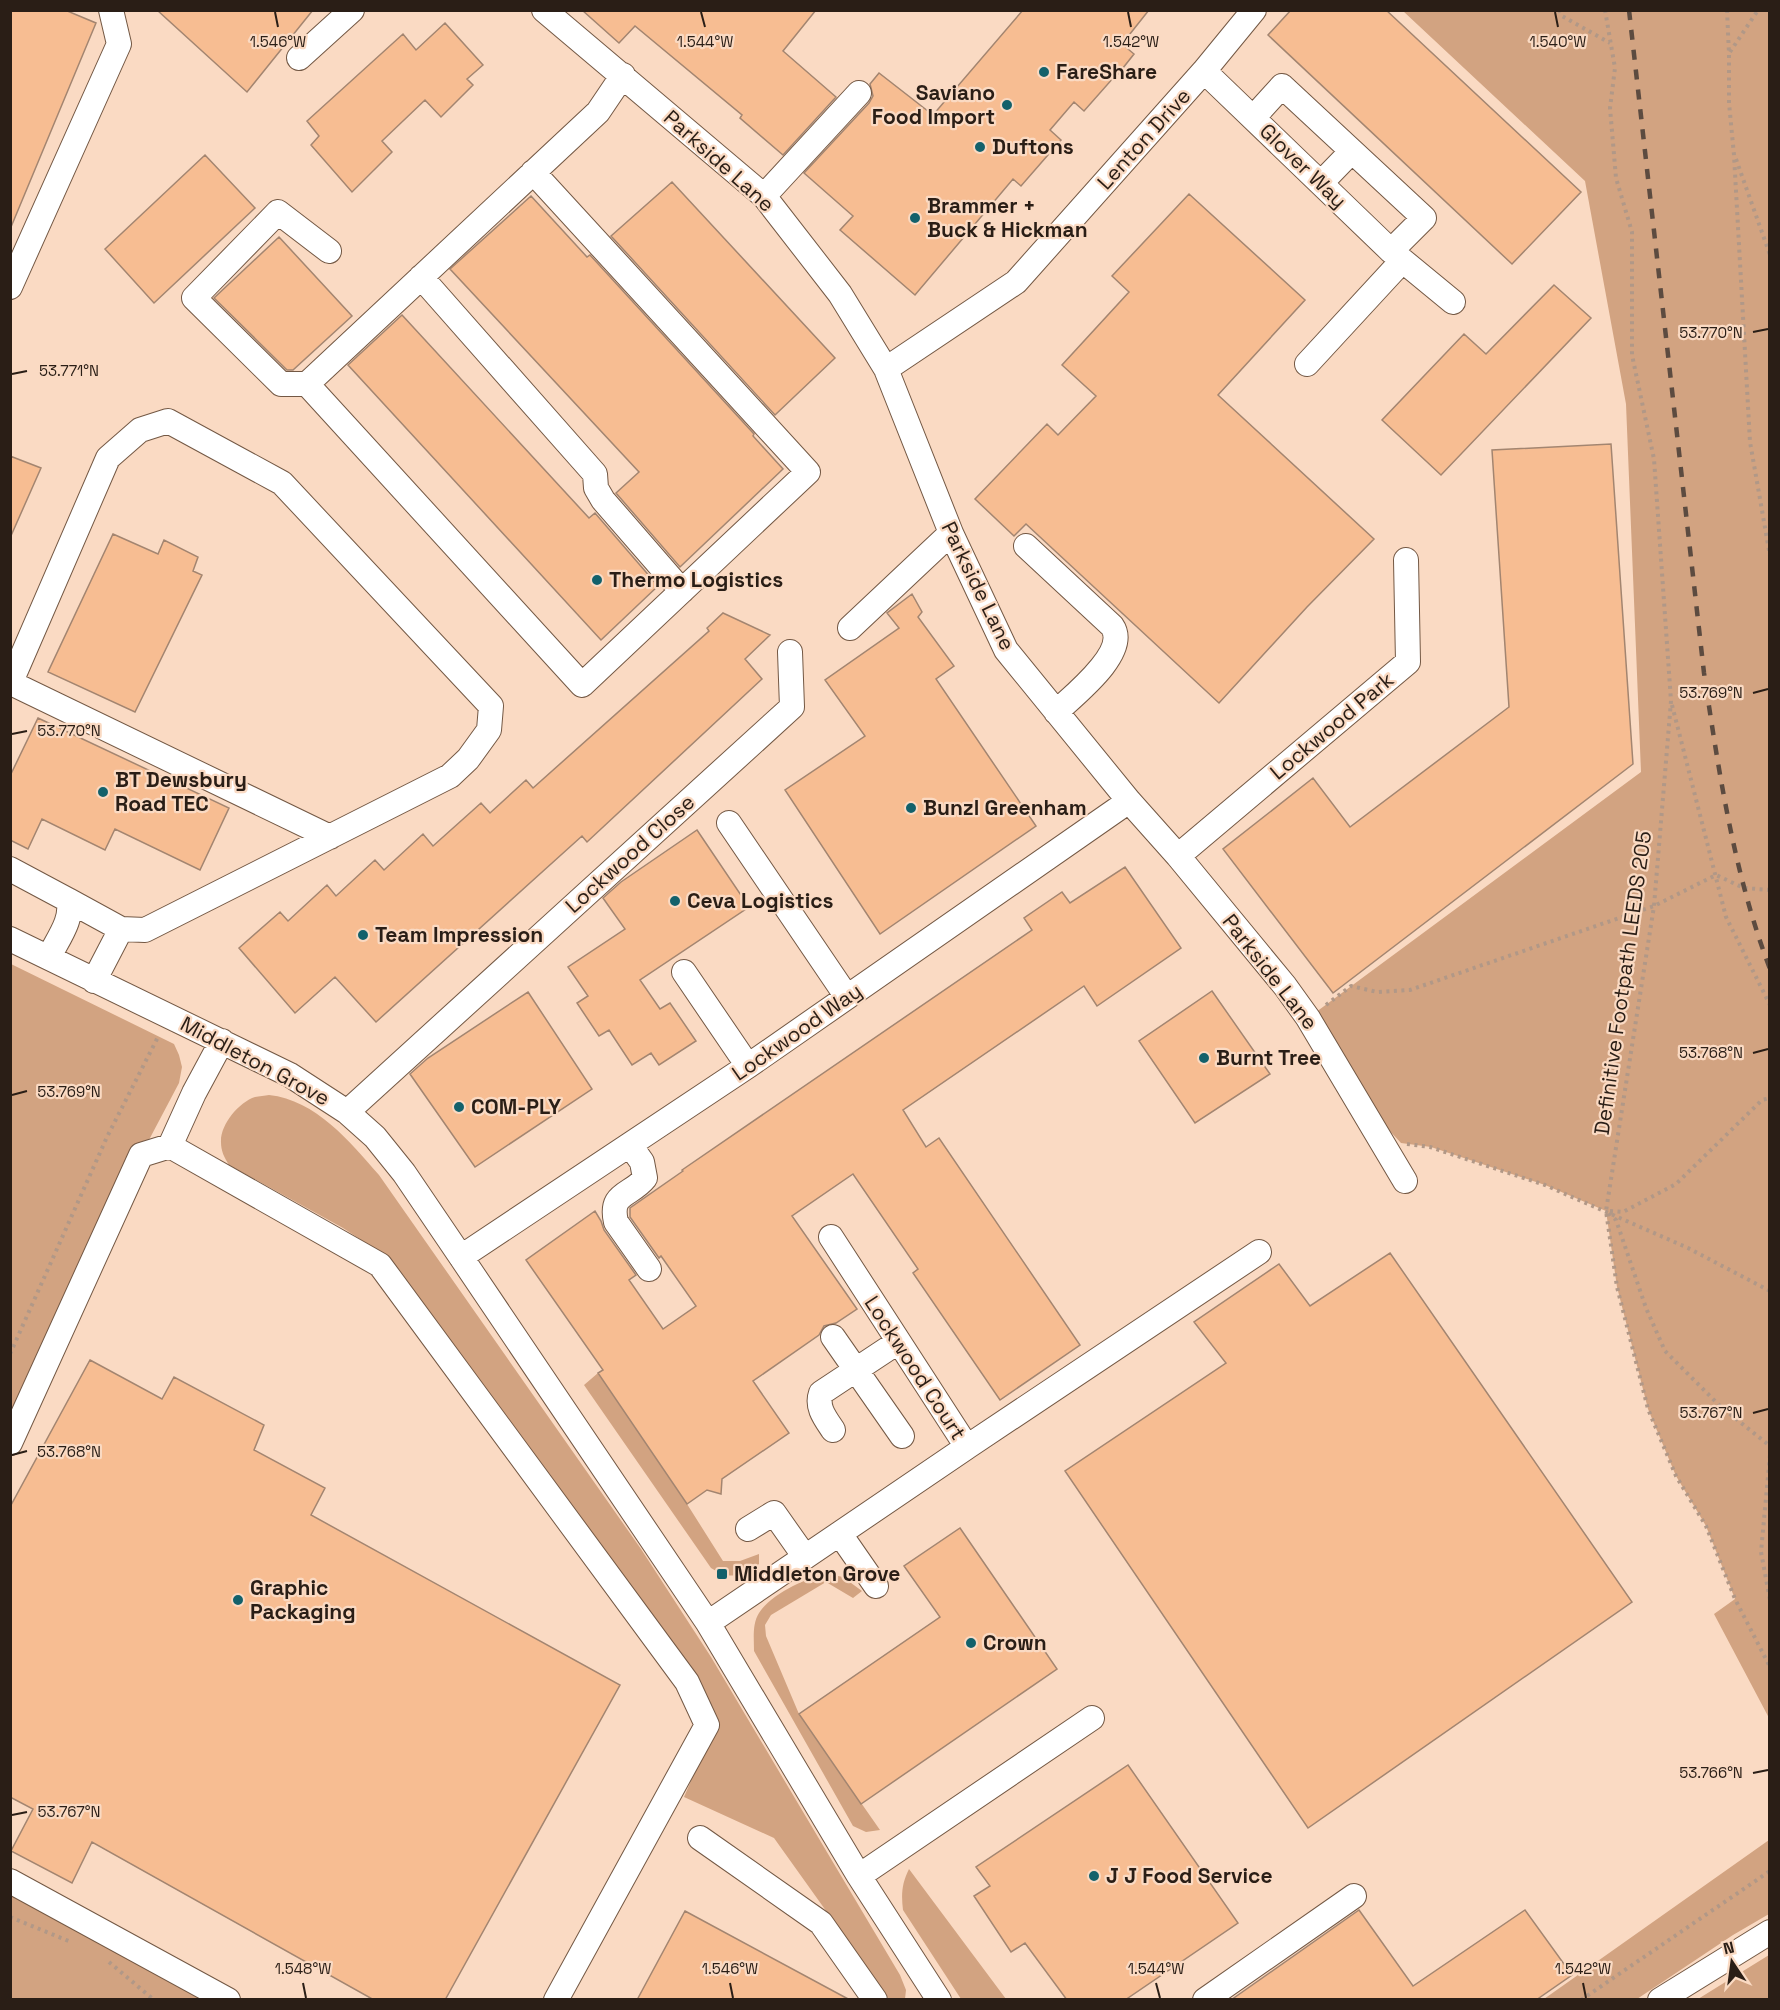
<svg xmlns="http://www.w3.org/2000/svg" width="1780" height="2010" viewBox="0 0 1780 2010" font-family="'Space Grotesk',sans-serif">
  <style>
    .green { fill: #d2a381 }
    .building { fill: #f7bd92; stroke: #a38570; stroke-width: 1.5 }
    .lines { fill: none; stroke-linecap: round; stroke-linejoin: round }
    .minor-casing { stroke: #735844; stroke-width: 26 }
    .path { stroke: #b19887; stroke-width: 4; stroke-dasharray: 3 4.5; stroke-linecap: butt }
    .minor { stroke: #fff; stroke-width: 24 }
    .rail { stroke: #5c4b40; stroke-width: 4.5; stroke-dasharray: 10 10; stroke-linecap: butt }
    .ticks { fill: none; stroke: #2a1e16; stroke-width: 2 }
    .poi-dot { fill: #13616b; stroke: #fadac3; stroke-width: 2 }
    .labels { text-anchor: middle; stroke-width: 4.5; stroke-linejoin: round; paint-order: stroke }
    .poi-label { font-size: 21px; font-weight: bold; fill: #2a1e16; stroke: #fadac3; text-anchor: start }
    .street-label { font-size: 21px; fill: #2a1e16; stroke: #fadac3 }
    .ticks-label { font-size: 15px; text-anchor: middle; fill: #2a1e16; stroke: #fadac3; stroke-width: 4.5; stroke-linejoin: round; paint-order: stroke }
  </style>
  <rect width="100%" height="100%" fill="#fadac3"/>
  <path class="green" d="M1403 11H1769V1718L1714 1614 1735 1599 1706 1526 1676 1476 1648 1409 1617 1287 1606 1211 1545 1185 1431 1147 1401 1143 1352 1090 1308 1018 1641 772 1626 404 1585 181Z
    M11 964 174 1044 179 1055 182 1067 179 1083 141 1155 11 1443Z
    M269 1095C316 1100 350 1142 379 1175L641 1549 711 1657 900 1975 906 1990 905 1999H889L774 1838 684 1797 718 1718 637 1599 381 1253 343 1228 229 1165C224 1157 221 1151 221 1142 220 1125 239 1102 255 1097 259 1096 265 1096 269 1095Z
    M598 1373 687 1504 723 1561H740L759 1554V1564C741 1577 730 1580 711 1568L584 1385Z
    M828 1574 843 1577 862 1591 853 1598 826 1582 771 1615 765 1625 766 1636 799 1714 880 1830 866 1832 853 1826 754 1651C754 1639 752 1624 759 1613 771 1594 807 1577 828 1574Z
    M1769 1840V1914L1733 1935 1637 1999H1544Z
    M909 1869 1006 1999H961L903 1910C901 1894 902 1883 909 1869Z
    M11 1881 228 1999H11Z
    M1769 1955V1999H1698Z"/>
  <path class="building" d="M10 10H65L96 23 11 227Z
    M157 10H313L247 92Z
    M582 10H816L783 51 836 97 783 155 740 118 742 115 635 26 619 43Z
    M1023 10H1149L1122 44 1134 54 1115 78 1114 77 1084 111 1074 102 1050 130 1061 140 1021 186 1013 179 915 295 840 230 853 216 804 173 869 103 873 96 870 84 879 73 933 115Z
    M1291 10H1386L1581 192 1512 264 1268 35Z
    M445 23 483 65 467 79 473 85 441 117 425 100 382 141 392 152 352 192 311 145 319 136 307 121 403 34 416 50Z
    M205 155 255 208 154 303 105 249Z
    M672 182 835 358 775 415 611 236Z
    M1189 194 1305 300 1218 395 1374 539 1307 607 1219 703 1026 524 1014 536 975 499 1047 424 1058 435 1096 396 1062 365 1129 292 1112 276Z
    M531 196 587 257 590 255 754 434 753 436 783 469 680 567 616 493 639 472 450 269Z
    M279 237 352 316 293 370H287L214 298Z
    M1554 285 1591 318 1441 475 1382 420 1464 334 1486 354Z
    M402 315 589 518 595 513 658 586 601 640 348 365Z
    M1611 444 1633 764 1333 993 1223 849 1313 778 1350 827 1509 707 1492 450Z
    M10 456 41 468 10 538Z
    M113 534 158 554 164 540 198 557 193 571 202 575 135 712 48 672Z
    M912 594 922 612 918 617 954 666 936 679 1036 826 880 934 785 790 865 736 825 680 899 628 887 613Z
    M723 613 770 635 745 659 762 679 587 842 582 836 376 1022 335 977 295 1013 239 948 280 912 288 921 327 885 336 896 375 860 384 870 423 834 433 846 481 803 490 813 526 780 533 788 709 631 707 628Z
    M38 718 229 808 200 870 115 829 105 850 42 819 28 849 10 840V776Z
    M697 830 749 907 640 980 660 1009 670 1003 696 1041 659 1065 651 1053 632 1065 609 1030 599 1036 577 1003 588 996 568 967 625 929 603 898 621 882Z
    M1125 867 1181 948 1097 1006 1084 986 903 1110 926 1147 939 1138 1080 1345 1000 1400 913 1273 918 1269 853 1174 792 1216 857 1309 836 1323 824 1326 819 1335 753 1381 789 1433 722 1479 721 1494 707 1490 687 1504 598 1373 603 1370 526 1260 595 1211 601 1221 604 1230 636 1275 629 1280 663 1329 696 1306 661 1256 659 1258 630 1217V1208L683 1171 682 1170 1032 930 1024 918 1062 892 1070 903Z
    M1212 991 1270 1074 1195 1123 1139 1041Z
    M528 992 592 1089 475 1167 410 1074 428 1058Z
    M1390 1253 1632 1602 1308 1828 1065 1471 1226 1363 1194 1322 1279 1264 1310 1306Z
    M90 1360 162 1399 174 1377 264 1425 254 1450 325 1488 311 1515 620 1685 445 2000H374L92 1842 72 1883 11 1851 33 1809 10 1797V1507Z
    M960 1528 1057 1669 861 1804 799 1714 940 1617 904 1566Z
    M1128 1765 1238 1923 1125 2000H1067L1025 1943 1011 1952 974 1896 990 1886 976 1867Z
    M1359 1910 1413 1986 1525 1910 1572 1975 1536 2000H1231Z
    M685 1911 850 2000H637Z"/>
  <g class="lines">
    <defs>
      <path id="minor" d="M544 10 764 196 840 294 886 369 951 533 1006 650 1129 801 1178 856 1285 986 1308 1018 1405 1181
        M299 58 352 10
        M1204 71 1391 251 1453 302
        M1253 118 1282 86 1424 218 1391 251
        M1321 183 1352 151
        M764 196 859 93
        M329 251 278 212 194 298 281 384H307L598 112 623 75
        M421 277 595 474 596 488 603 500 682 591
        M10 287 119 44 111 10
        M1307 364 1402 261
        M886 369 1016 282 1204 71 1254 10
        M307 384 582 685 808 472 533 172
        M1026 546 1112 626C1130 652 1074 695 1056 712
        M850 628 951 533
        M11 683 330 837
        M10 684 108 458 140 430 168 421 282 483 491 706 489 730 468 759 450 776 145 930 121 929 94 981
        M729 823 847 997
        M1178 856 1408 662 1406 560
        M10 869 68 900C74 919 57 940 49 957
        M68 900 121 929
        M10 939 290 1075 347 1112 375 1137 404 1173 461 1257 708 1623 859 1876 939 2000
        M684 972 748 1066
        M347 1112 792 707 790 652
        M630 1145 642 1162 645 1178C631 1196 609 1192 616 1222L649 1269
        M170 1146 194 1093 222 1041
        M461 1257 748 1066 1129 801
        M833 1337 902 1436
        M833 1430C825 1418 816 1407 821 1393L898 1342
        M10 1443 141 1155 170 1146 380 1265 687 1682 707 1725 556 2000
        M967 1447 1259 1252
        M748 1529 774 1513 805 1557
        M840 1534 876 1586
        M708 1623 967 1447 831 1237
        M700 1838 821 1923 875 2000
        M859 1876 1092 1718
        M10 1881 228 2000
        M1205 2000 1354 1896
        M1660 2000 1770 1932"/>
    </defs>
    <use href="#minor" class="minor-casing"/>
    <path class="path" d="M1559 10 1562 16 1610 43
      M1605 10 1615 68 1610 108 1616 178 1632 232V355L1654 459 1671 701 1654 906 1606 1211 1617 1287 1648 1409 1676 1476 1706 1526 1735 1599 1770 1667
      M1727 10 1729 54V103L1734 155 1750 442 1770 556
      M1730 52 1758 10
      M1736 159 1770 255
      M1672 705 1726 917 1770 1005
      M1326 1005 1351 986 1377 992 1410 990 1654 906 1716 875 1744 888 1770 890
      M1407 1144 1430 1147 1545 1185 1688 1248 1770 1291
      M1610 1211 1623 1212 1676 1184 1762 1100 1770 1098
      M1609 1213 1616 1220 1646 1308 1665 1351 1720 1406 1770 1446
      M10 1354 107 1137 159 1035
      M1770 1455 1761 1552 1770 1600
      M10 1917 71 1942
      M109 1962 154 2000
      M1581 2000 1770 1871"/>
    <use href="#minor" class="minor"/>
    <path class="rail" d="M1629 10 1704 673C1719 773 1734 874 1770 969"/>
  </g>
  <path class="ticks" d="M275 12 278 27M701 12 705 27M1128 12 1131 27M1555 12 1558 27M1753 332 1768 329M12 374 27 371M1753 693 1768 689M12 734 27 731M1753 1053 1768 1049M12 1095 27 1091M1753 1413 1768 1409M12 1455 27 1451M1753 1773 1768 1770M12 1815 27 1812M303 1983 306 1998M730 1983 733 1998M1156 1983 1160 1998M1583 1983 1586 1998"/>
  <g class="poi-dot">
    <circle cx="1044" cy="72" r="6"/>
    <circle cx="1007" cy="105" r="6"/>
    <circle cx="980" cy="147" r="6"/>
    <circle cx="915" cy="218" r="6"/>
    <circle cx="597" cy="580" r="6"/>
    <circle cx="103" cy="792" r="6"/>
    <circle cx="911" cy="808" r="6"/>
    <circle cx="675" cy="901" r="6"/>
    <circle cx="363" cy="935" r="6"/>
    <circle cx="1204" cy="1058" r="6"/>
    <circle cx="459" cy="1107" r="6"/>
    <rect x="716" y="1568" width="12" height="12" rx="3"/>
    <circle cx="238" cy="1600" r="6"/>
    <circle cx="971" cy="1643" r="6"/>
    <circle cx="1094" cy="1876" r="6"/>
  </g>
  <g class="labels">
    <g class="poi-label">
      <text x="1056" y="79">FareShare</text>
      <text x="995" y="100" text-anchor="end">Saviano<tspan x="995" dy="24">Food Import</tspan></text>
      <text x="992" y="154">Duftons</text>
      <text x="927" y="213">Brammer +<tspan x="927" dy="24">Buck &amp; Hickman</tspan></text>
      <text x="609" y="587">Thermo Logistics</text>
      <text x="115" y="787">BT Dewsbury<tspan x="115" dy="24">Road TEC</tspan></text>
      <text x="923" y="815">Bunzl Greenham</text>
      <text x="687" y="908">Ceva Logistics</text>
      <text x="375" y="942">Team Impression</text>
      <text x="1216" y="1065">Burnt Tree</text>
      <text x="471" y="1114">COM-PLY</text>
      <text x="734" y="1581">Middleton Grove</text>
      <text x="250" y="1595">Graphic<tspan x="250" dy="24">Packaging</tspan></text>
      <text x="983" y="1650">Crown</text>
      <text x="1106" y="1883">J J Food Service</text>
    </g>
    <g class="street-label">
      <text transform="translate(1144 139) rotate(-48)" y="7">Lenton Drive</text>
      <text transform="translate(719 161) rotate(42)" y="7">Parkside Lane</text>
      <text transform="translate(1303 166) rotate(44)" y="7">Glover Way</text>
      <text transform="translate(978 586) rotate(64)" y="7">Parkside Lane</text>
      <text transform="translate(1332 726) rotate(-40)" y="7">Lockwood Park</text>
      <text transform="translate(630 854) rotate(-42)" y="7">Lockwood Close</text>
      <text transform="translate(1270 972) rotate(52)" y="7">Parkside Lane</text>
      <text transform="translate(1623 983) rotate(-82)" y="7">Definitive Footpath LEEDS 205</text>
      <text transform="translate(797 1032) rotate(-35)" y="7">Lockwood Way</text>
      <text transform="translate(255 1061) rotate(28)" y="7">Middleton Grove</text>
      <text transform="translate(915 1368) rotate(57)" y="7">Lockwood Court</text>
    </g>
  </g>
  <g class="ticks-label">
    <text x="278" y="47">1.546°W</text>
    <text x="705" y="47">1.544°W</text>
    <text x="1131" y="47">1.542°W</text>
    <text x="1558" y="47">1.540°W</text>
    <text x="1711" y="338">53.770°N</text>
    <text x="69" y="376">53.771°N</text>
    <text x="1711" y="698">53.769°N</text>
    <text x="69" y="736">53.770°N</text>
    <text x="1711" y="1058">53.768°N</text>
    <text x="69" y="1097">53.769°N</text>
    <text x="1711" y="1418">53.767°N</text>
    <text x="69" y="1457">53.768°N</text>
    <text x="1711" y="1778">53.766°N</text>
    <text x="69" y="1817">53.767°N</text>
    <text x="303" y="1974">1.548°W</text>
    <text x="730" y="1974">1.546°W</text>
    <text x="1156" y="1974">1.544°W</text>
    <text x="1583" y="1974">1.542°W</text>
  </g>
  <rect width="1780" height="2010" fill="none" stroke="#2a1e16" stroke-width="24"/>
  <g transform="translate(1732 1962) rotate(347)" stroke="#fadac3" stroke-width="4.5" paint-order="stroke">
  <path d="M0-4.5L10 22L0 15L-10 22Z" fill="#2a1e16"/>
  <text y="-9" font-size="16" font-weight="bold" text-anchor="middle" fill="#2a1e16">N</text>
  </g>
</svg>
